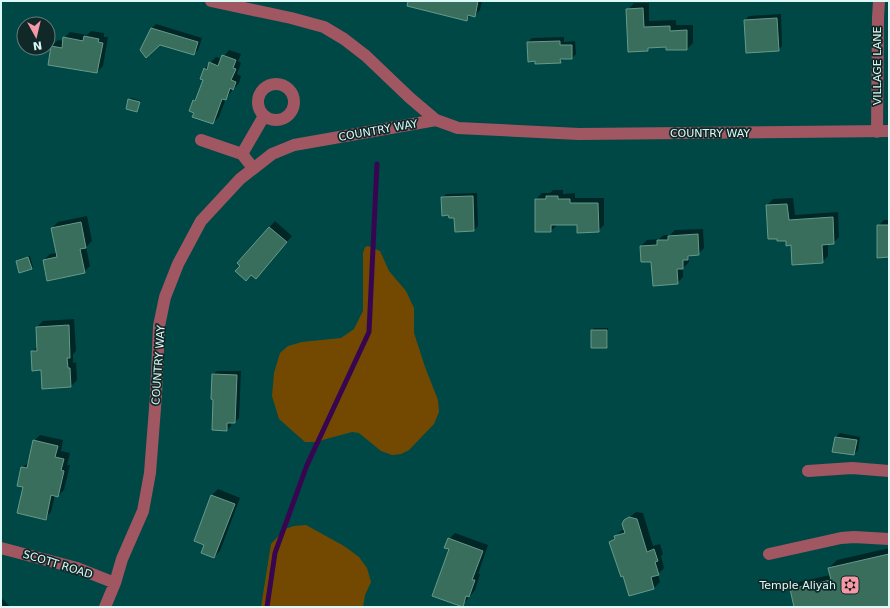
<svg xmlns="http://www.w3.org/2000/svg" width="890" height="608" viewBox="0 0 890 608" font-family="'DejaVu Sans',sans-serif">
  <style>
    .green { fill: #734902 }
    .shadow { fill: #0007 }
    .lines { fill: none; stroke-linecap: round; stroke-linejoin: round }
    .stream { stroke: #380650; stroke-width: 5 }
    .building { fill: #396d5c; stroke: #669a89 }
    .minor { stroke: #a05762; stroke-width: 12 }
    .labels { text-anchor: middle; stroke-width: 3.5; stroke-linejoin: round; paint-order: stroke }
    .street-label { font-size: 11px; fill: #dbf9f7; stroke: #102928 }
    .poi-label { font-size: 11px; fill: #dbf9f7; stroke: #102928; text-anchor: end }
  </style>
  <rect width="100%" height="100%" fill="#004846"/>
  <path class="green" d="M368 246 380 251 389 271 406 291 414 308V333L425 367 438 400 439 412 434 424 409 450 401 454 392 455 381 451 359 433 352 432 315 442H305L279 419 272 396 274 373 280 353 288 346 302 342 341 338 354 329 363 311V253L365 247Z
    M306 525 344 546 359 557 367 568 371 582 365 595 363 607H261L271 544 285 529 294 526Z"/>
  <path class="shadow" d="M409 1H482L480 10 474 16 471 15 466 20Z
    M634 3H649V21L676 20V25H693V43L687 49H667L666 46H651L648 50 628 10Z
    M781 14 782 46 778 50 745 20 749 16Z
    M156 24 202 38 198 50 194 54 160 43 141 50 152 28Z
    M91 31 104 33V37H108L103 66 97 72 49 64 52 46 58 40 64 41V38L70 32 87 35Z
    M564 37V42L575 41 576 54 572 58H564L560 62 536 60 528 42 532 38Z
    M229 50 241 54 238 61 241 63 237 74 241 76 239 83 226 98 219 117 213 123 195 112 193 101 198 96 204 79V69L216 57 222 59Z
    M131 98 141 101 137 111 129 100Z
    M553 190H563V194L575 193V198H604V225L598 231 578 224 557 225 551 231 536 199 542 193H550Z
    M477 193 478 226 474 230 456 231 455 217 442 198 446 194Z
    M793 198 795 215 838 212 839 237 833 243H828V256L822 262 786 240 767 205 773 199Z
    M87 216 92 241 86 247 90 266 84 272 44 260 50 254 57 253 52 228 58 222Z
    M884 220H889V256L878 226Z
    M275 221 292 236 262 271 241 266 238 263Z
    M703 229 704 248 698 254H692L689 258V262L683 268V277L677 283 652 261 641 246 647 240 659 239 664 235H670L675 230Z
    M30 256 33 267 31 269 17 261 19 259Z
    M74 319 76 351 73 354V363L76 362 77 380 71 386 42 369 32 352 38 346 37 327 43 321Z
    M594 328H608V345L607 347H592V330Z
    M217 371H241L239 418 235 422H231V426L227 430 213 374Z
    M840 433 860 437 858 450 854 454 833 451 836 437Z
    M40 435 63 440 61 451 70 453 67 465H70L64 490 58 496 55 495 51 512 45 518 24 487 22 468 29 462 34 441Z
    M218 489 240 498 220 551 214 557 205 545 195 541 212 495Z
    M636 512 643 513 653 546 660 544 663 554 661 556 664 568 658 574 660 582 654 588 630 595 624 574 610 542 621 531 625 529V521Z
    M455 533 488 545 478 574H480L475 590 462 606 449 539Z
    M889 548V607H795L791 590 799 582 830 575 829 568 837 560Z
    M3 599 10 607H1V601Z"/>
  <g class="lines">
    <path class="stream" d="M267 607 275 553 307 465 369 332 377 164"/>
  </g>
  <path class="building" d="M408 1H478L475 17 468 15 467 21 407 6Z
    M643 8 644 27 670 26V31L687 30V50H666V47L648 48V51L628 52 626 9Z
    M777 18 779 51 746 53 744 20Z
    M151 28 198 42 194 55 160 45 146 58 140 50Z
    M84 36 99 39 98 42 103 43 97 73 48 65 51 46 62 48 63 37 83 41Z
    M560 41V45H572V59H560L561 63 535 64V61L528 62 527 42Z
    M222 55 236 60 233 68 236 69 231 80 236 82 233 90 230 88 226 100 222 99 213 124 192 117 194 113 189 111 193 100 195 101 203 80 200 79 204 68 207 70 209 62 218 66Z
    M128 99 140 102 137 112 126 109Z
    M473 196 474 231 455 232 454 218H449L448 215 442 216 441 197Z
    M546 196H558V199H570V203H598L599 232 577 233V225H551V232H535V199H546Z
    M787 204 789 220 833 217 834 244 822 245 823 263 792 265 791 245 786 246V241H777V239H768L766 205Z
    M81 222 86 248 80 249 85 273 47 281 43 260 57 257 51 228Z
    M877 225H889V257L877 258Z
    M269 227 287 242 256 279 251 275 246 281 235 271 240 266 237 263Z
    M698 234 699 255 688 256V260H683V269H677L678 284 653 286 651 262H641L640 246 657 245V240H668V236Z
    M28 257 32 269 19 273 16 261Z
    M69 325 70 358H67L68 368H70L71 387 42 389 41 370 32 371 31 351H37L36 327Z
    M591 330H607V348H591Z
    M212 374 237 375 235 423H227V431L212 430 213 400 211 399Z
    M835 437 857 440 854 455 832 452Z
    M33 440 58 446 55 457 64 459 61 470 64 471 58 497 51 495 46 520 17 513 23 487 17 486 21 467 27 468Z
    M211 495 235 504 214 558 201 553 204 545 194 541Z
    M629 517 637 519 647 552 654 549 658 561 655 562 659 575 651 577 654 589 629 596 623 576 621 577 609 542 615 539 614 536 625 533 622 524 624 520Z
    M448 538 483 551 472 580H475L469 597 466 596 463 607 432 596 449 549 444 548Z
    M889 554V607H794L790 589 831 580 828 568Z"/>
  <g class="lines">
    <path class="minor" d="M211 1 291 18 324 27 344 39 366 56 410 98 436 120 458 128 579 134 889 131
      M258 102a18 18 0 1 1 36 0a18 18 0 1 1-36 0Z
      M877 132 878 18 879 1
      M201 140 242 154
      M253 168 242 154 264 116
      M808 471 852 468 889 471
      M1 548 77 568 115 583
      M769 554 841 538 854 537 889 539
      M105 607 115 583 122 559 143 511 150 473 156 395 159 326 165 297 178 264 201 221 240 179 272 154 294 145 436 120"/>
  </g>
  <defs>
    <symbol id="synagogue-square" viewBox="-11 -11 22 22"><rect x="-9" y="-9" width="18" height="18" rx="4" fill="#f49aa6" stroke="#102928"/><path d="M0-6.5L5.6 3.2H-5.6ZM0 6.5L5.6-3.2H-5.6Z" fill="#111"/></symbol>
  </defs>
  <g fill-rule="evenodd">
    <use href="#synagogue-square" x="839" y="574" width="22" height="22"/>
  </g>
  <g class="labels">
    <g class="street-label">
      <text transform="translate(877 66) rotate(-90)" y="4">VILLAGE LANE</text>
      <text transform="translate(378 130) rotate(-10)" y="4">COUNTRY WAY</text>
      <text x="710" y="137">COUNTRY WAY</text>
      <text transform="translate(158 365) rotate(-86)" y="4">COUNTRY WAY</text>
      <text transform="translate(58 564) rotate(17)" y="4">SCOTT ROAD</text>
    </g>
    <g class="poi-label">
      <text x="836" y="589">Temple Aliyah</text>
    </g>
  </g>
  <rect width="890" height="608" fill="none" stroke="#dbf9f7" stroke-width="4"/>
  <g transform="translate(36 36) rotate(172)"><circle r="19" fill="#102928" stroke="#617c7b"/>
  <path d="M0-3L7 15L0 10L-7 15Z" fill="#f49aa6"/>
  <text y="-6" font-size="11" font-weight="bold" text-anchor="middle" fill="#dbf9f7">N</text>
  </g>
</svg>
